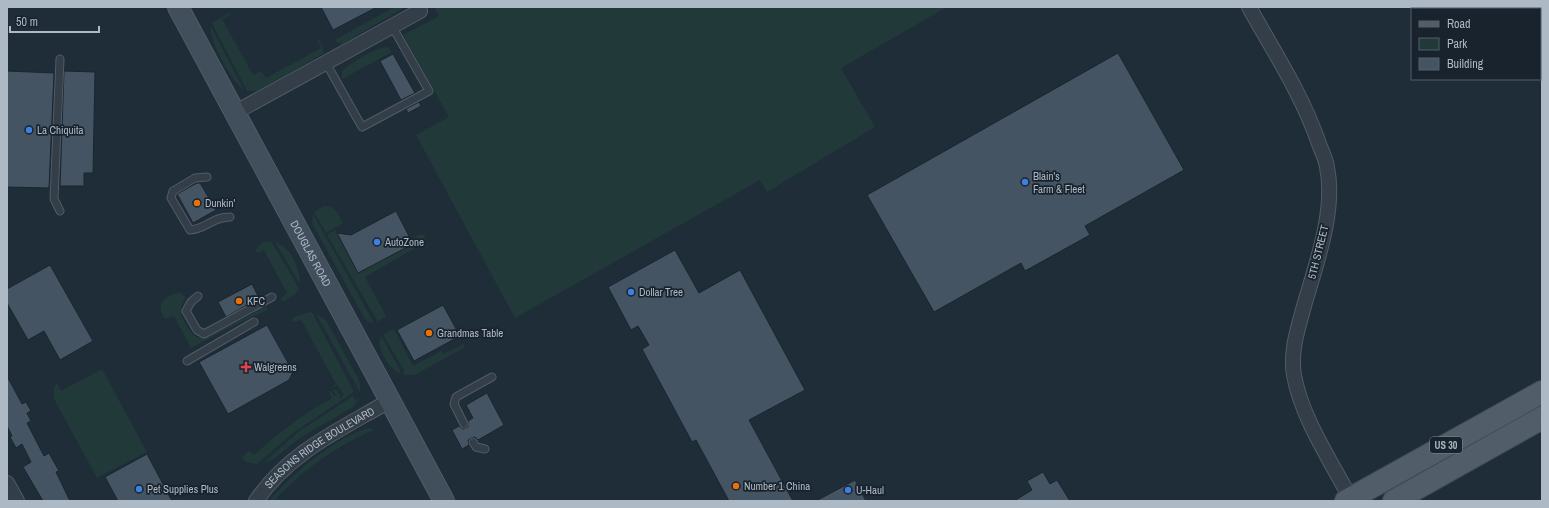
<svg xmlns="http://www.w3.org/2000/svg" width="1549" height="508" viewBox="0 0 1549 508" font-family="'Archivo Narrow',sans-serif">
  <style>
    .green { fill: #213939 }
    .building { fill: #455462; stroke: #1a252f }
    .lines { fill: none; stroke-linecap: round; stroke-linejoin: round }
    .lane-casing { stroke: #505c66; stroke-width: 9 }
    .street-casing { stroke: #505c66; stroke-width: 16 }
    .secondary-casing { stroke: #505c66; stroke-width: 22 }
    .primary-casing { stroke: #3f4a55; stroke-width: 24 }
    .lane { stroke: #333e49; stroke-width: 7 }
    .street { stroke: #333e49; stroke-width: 14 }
    .secondary { stroke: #414e5c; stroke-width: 20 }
    .primary { stroke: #515e69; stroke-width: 22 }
    .shop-dot { fill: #3f7fe0; stroke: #18232d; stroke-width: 1.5 }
    .food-dot { fill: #e8710a; stroke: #18232d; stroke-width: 1.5 }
    .health-dot { fill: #e0444e; stroke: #18232d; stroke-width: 1.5 }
    .labels { text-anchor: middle; stroke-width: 3.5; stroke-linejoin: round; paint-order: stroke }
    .shield { fill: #18232d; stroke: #808c97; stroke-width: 1 }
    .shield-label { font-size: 10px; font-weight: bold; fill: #adb9c5 }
    .poi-label { font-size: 11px; fill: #adb9c5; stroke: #18232d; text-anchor: start }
    .street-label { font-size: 11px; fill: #adb9c5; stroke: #18232d }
  </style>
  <rect width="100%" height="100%" fill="#1f2d38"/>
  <path class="green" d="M394 7H403L402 9 342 44 337 42 335 40Z
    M434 7H947L841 68 875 127 767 192 760 180 515 318 416 135 449 117 403 35 439 16Z
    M229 13 231 14 222 19 253 75 261 71 266 78 321 48 317 40 320 41 324 53 264 88 257 91H247L212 23Z
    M211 27 244 90C233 83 208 40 211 27Z
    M388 47 392 52 342 79V72C347 64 379 46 388 47Z
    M324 206C336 205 338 215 343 223L326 233 314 212Z
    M313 214 373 321V323L368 322 363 316 312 223Z
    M335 230 358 273 413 244 411 239 421 234 425 236 424 243 365 277 386 316 378 322 327 235Z
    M271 241 299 288 296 294 284 301H281V298L287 293 264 250 258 253 255 250 263 242Z
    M275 242C291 247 300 268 300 284Z
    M176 293H181L185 297C185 302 181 304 181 309 180 317 191 335 198 338L208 337 265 307 267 308V310L231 327 191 348 174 316 165 319C156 305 162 298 176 293Z
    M312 312 354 392 293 433 257 464 246 462 242 458 248 451 254 455C278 433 303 414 332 398L329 391H331L334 396 336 395 333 390 336 389 340 395V398L342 397 344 393H342L341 391 342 389 340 390 338 385 329 388 336 384 301 320 295 322 292 321 293 318 306 313Z
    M316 314 326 320 359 380 361 394Z
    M394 329 413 366 441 351 443 354 464 344 465 347 415 375H404V370L383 335Z
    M381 336 400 370 401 374C390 370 375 348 381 336Z
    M102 369 147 452 97 478 54 399V387L57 383 61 391Z
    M353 396 356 401 358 397 359 399 353 407 300 438 275 458 262 464 298 432Z
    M369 428 375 429C336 447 303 469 274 501H269C291 474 335 437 369 428Z"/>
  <path class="building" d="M321 7H377L333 30Z
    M1118 53 1184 170 1085 226 1090 235 1025 271 1021 263 934 312 867 195Z
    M393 54 415 93 401 100 380 61Z
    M7 71 54 73 49 188 7 187Z
    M64 71 95 72 93 173H84V186H60Z
    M419 102 421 106 408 113 406 109Z
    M197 183H200L216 210 193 223 177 194Z
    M396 211 413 244 358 273 337 233 351 235Z
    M675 250 699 293 740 270 805 390 749 420 793 501H729L696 440 692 442 642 349 649 345 638 326 631 330 608 287Z
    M50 265 93 341 60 360 44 331 28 340 7 303V289Z
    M252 284 259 298 226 317 218 302Z
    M443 305 460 336 414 361 397 330Z
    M267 325 293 372 289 380 228 414 199 362Z
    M7 376 22 404 26 402 31 411 27 413 31 421 27 423 44 456 49 453 59 471 56 472 70 501H43L23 467 31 462 22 444 16 448 10 437 12 436 7 426Z
    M487 393 504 425 478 440 475 437 471 438 468 440 469 445 462 449 452 430 459 426 463 429 468 427V421L473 418 466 405Z
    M147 454 172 501H118L105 477Z
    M1043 472 1050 484 1057 480 1070 501H1014L1032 490 1027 481Z
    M855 480 866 501H816Z"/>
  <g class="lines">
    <defs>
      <path id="lane" d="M60 59 54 199 60 211
        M326 63 362 127 429 91 392 26
        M207 177 195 178 173 191 171 198 190 230C206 229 212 217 230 217
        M198 296 191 302 186 311 197 330 204 334 272 297
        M187 361 254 322
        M464 424 454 404 456 397 492 377
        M473 442 476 447 485 449"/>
      <g id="street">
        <path d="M1249 7C1274 52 1303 96 1319 144 1322 152 1326 159 1327 167 1336 211 1316 264 1304 306 1298 328 1290 352 1294 375 1301 417 1332 463 1352 501"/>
        <path d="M234 113 420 11"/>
        <path d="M7 483 17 501"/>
        <path id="s1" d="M256 501C289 452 340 430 389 401"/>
      </g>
      <g id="secondary">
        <path id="s2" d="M178 7 444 501"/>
      </g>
      <path id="primary" d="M1346 501 1542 392
        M1394 501 1542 418"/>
    </defs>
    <use href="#lane" class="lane-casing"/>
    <use href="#street" class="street-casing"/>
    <use href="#secondary" class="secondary-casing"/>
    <use href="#primary" class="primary-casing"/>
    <use href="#lane" class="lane"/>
    <use href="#street" class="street"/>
    <use href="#secondary" class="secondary"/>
    <use href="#primary" class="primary"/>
  </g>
  <g class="shop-dot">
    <circle cx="29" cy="130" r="4"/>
    <circle cx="1025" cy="182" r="4"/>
    <circle cx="377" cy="242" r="4"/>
    <circle cx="631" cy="292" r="4"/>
    <circle cx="139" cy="489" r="4"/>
    <circle cx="848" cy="490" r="4"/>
  </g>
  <g class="food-dot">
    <circle cx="197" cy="203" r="4"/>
    <circle cx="239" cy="301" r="4"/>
    <circle cx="429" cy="333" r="4"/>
    <circle cx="736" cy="486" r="4"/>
  </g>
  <path class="health-dot" d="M244 361h4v4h4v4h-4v4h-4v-4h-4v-4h4z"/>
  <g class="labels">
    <rect class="shield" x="1430" y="437" width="32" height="16" rx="3"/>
    <g class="shield-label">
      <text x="1446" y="449">US 30</text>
    </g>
    <g class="poi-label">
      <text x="37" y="134">La Chiquita</text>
      <text x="1033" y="180">Blain's<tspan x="1033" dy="13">Farm &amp; Fleet</tspan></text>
      <text x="205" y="207">Dunkin'</text>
      <text x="385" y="246">AutoZone</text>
      <text x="639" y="296">Dollar Tree</text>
      <text x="247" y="305">KFC</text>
      <text x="437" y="337">Grandmas Table</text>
      <text x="254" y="371">Walgreens</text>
      <text x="744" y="490">Number 1 China</text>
      <text x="147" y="493">Pet Supplies Plus</text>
      <text x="856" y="494">U-Haul</text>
    </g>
    <g class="street-label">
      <text transform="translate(1318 252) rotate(-76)" y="4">5TH STREET</text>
      <text dy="4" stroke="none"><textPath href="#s2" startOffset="280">DOUGLAS ROAD</textPath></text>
      <text dy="4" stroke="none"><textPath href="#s1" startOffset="84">SEASONS RIDGE BOULEVARD</textPath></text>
    </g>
  </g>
  <rect width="1549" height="508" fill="none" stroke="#adb9c5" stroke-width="16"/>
  <rect x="1411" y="8" width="130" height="72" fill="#18232d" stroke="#545f6a"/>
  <rect x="1419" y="21" width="20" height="6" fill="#515e69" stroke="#545f6a"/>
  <text x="1447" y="28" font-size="12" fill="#adb9c5">Road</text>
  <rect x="1419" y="38" width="20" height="12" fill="#213939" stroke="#545f6a"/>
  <text x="1447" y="48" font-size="12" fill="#adb9c5">Park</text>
  <rect x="1419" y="58" width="20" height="12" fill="#455462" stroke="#545f6a"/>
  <text x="1447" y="68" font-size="12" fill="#adb9c5">Building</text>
  <path d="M10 26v6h89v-6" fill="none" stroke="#adb9c5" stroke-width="2"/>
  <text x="16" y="26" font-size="12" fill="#adb9c5" stroke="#18232d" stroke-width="3" paint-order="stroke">50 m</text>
</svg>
